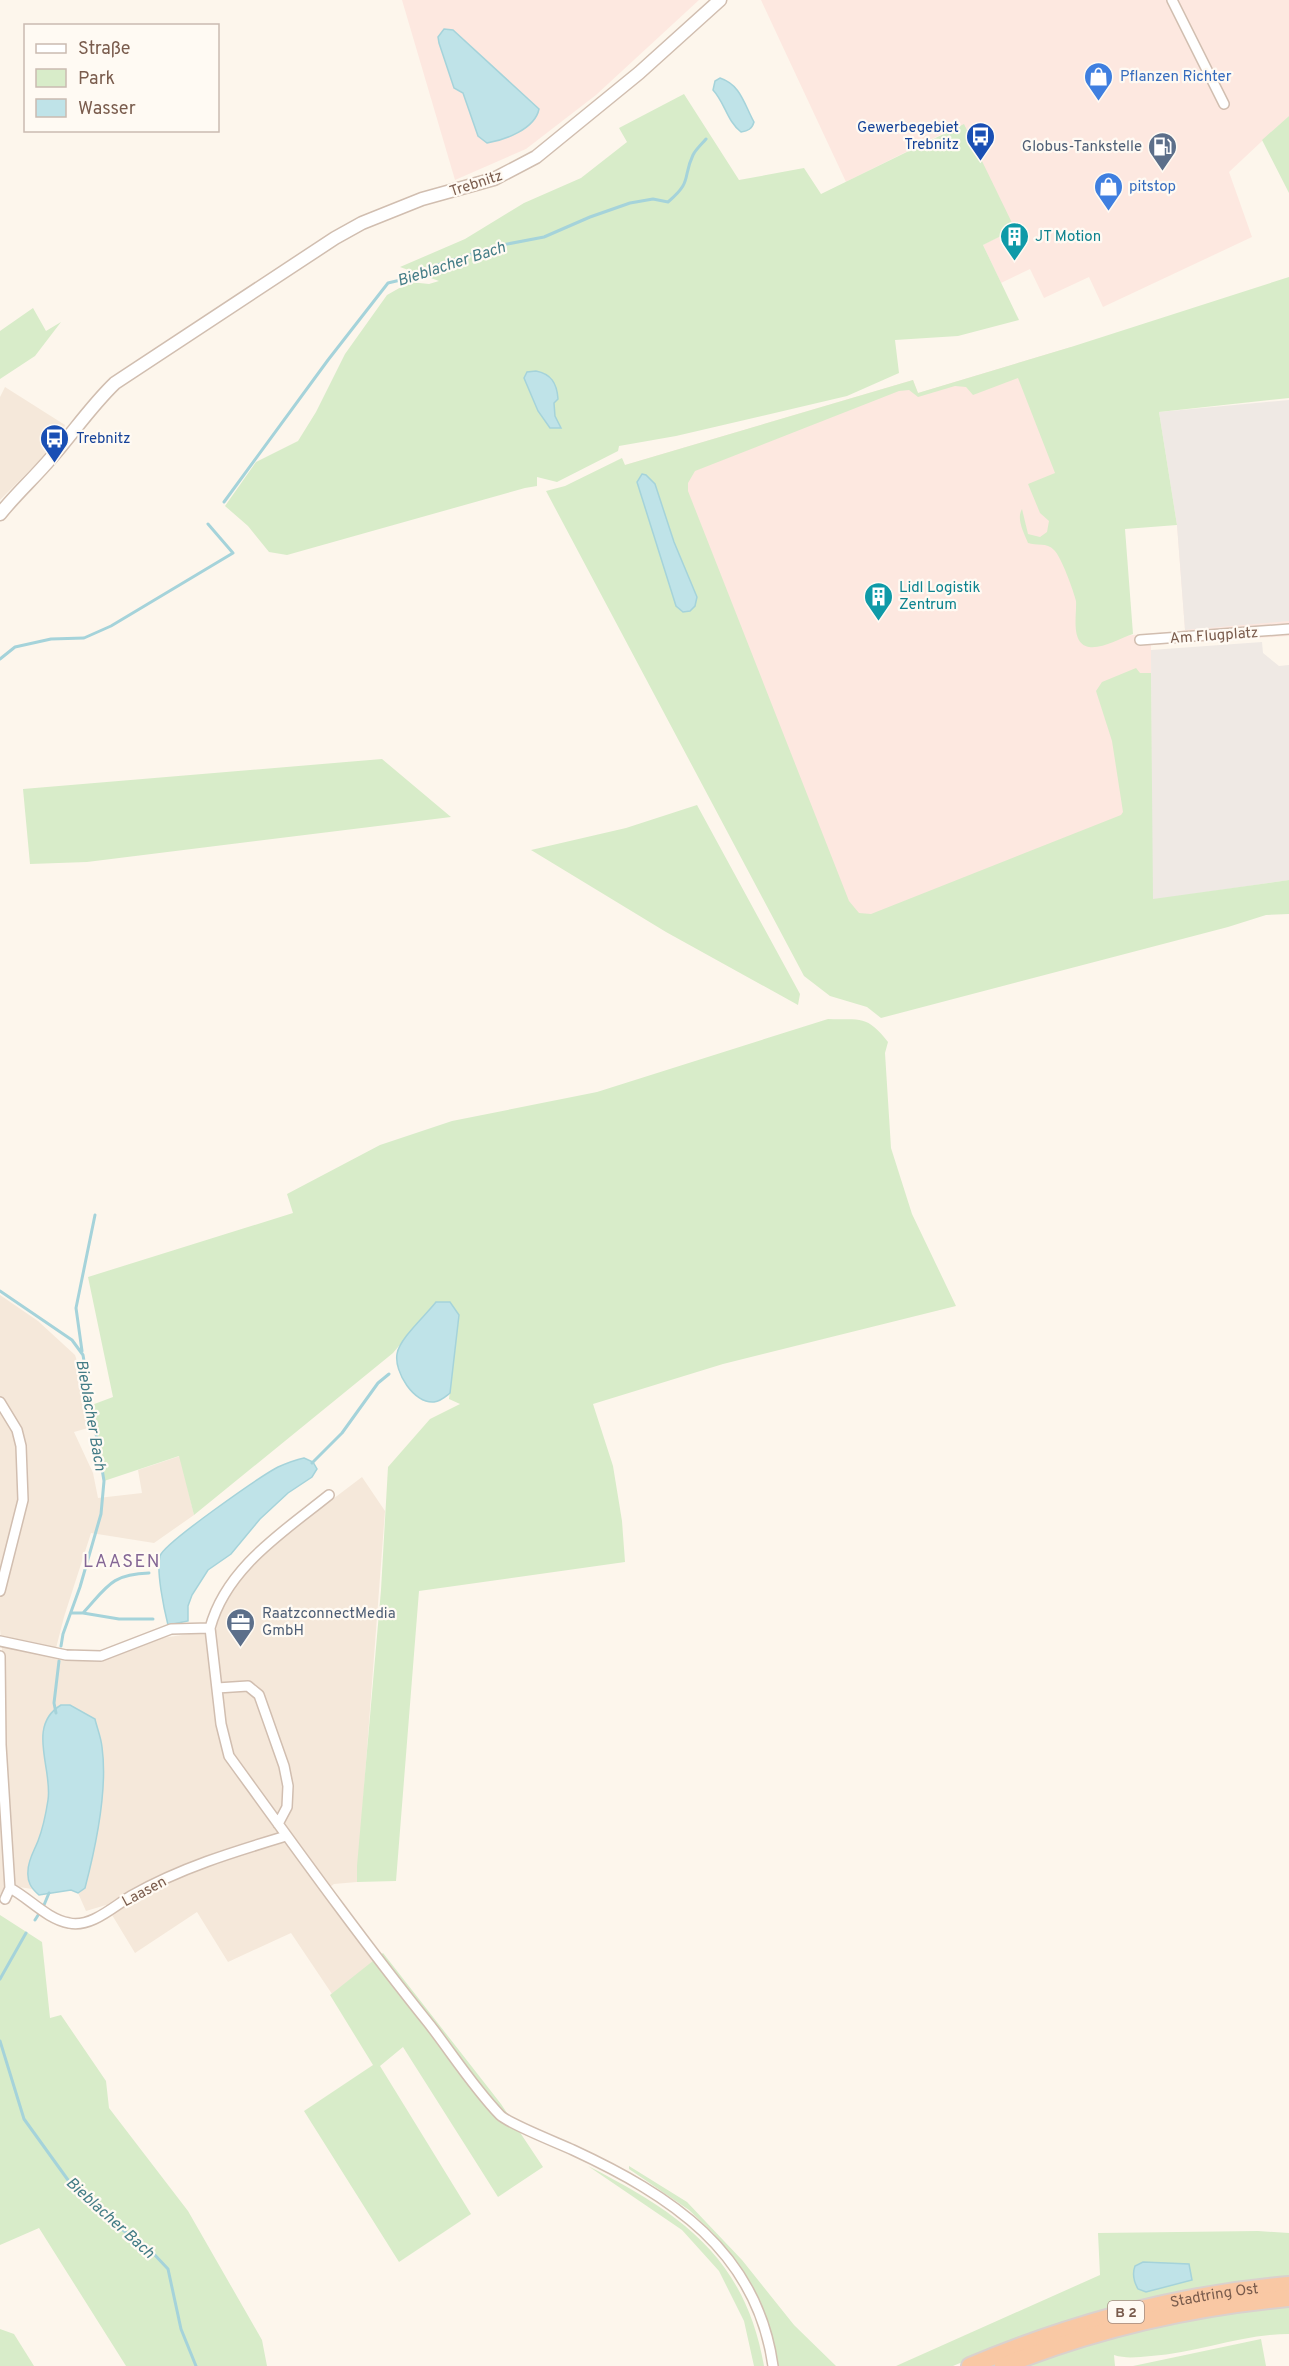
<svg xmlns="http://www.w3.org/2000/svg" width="1289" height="2366" viewBox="0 0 1289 2366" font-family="Overpass,sans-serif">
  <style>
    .residential { fill: #f5e8da }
    .commercial { fill: #fde8e0 }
    .industrial { fill: #efe9e4 }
    .green { fill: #d8ecc9 }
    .water { fill: #bfe3e8; stroke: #a5d3da; stroke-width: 1.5 }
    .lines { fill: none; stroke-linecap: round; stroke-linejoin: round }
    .stream { stroke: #a5d3da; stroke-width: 3 }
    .minor-casing { stroke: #d1beb0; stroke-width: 12 }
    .tertiary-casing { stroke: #d1beb0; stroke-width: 15 }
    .trunk-casing { stroke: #dad1cd; stroke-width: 20 }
    .minor { stroke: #fff; stroke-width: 9 }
    .tertiary { stroke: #fff; stroke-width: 12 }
    .trunk { stroke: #f9c8a4; stroke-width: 16 }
    .labels { text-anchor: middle; stroke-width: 4.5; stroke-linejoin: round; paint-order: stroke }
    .shield { fill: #fffaf3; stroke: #a28b7f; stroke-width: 1.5 }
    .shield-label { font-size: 14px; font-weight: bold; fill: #7a5c4d }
    .shop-label { font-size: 15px; fill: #366cbe; stroke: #fffaf3; text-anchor: start }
    .transit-label { font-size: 15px; fill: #164399; stroke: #fffaf3; text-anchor: end }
    .service-label { font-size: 15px; fill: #4e5e75; stroke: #fffaf3; text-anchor: end }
    .street-label { font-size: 15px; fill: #7a5c4d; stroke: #fffaf3 }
    .culture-label { font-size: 15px; fill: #0d838f; stroke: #fffaf3; text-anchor: start }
    .water-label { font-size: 16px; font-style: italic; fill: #437c86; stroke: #fffaf3 }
    .quarter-label { font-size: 18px; letter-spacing: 1.5px; fill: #846695; stroke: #fffaf3 }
  </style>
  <rect width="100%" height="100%" fill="#fdf6ec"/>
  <path class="residential" d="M5 387 65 425 63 431 47 453 0 500V397Z
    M0 1295 38 1321 75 1355 80 1370 88 1428 74 1432 93 1473 98 1498 142 1493 138 1470 180 1456 194 1515 154 1543 91 1533 64 1617 54 1656 100 1662 162 1638 216 1630 218 1615 229 1596 245 1572 263 1552 362 1477 385 1511 357 1882 334 1884 323 1892 374 1961 332 1994 291 1933 228 1962 197 1912 135 1953 106 1905 86 1911 78 1893 71 1890 39 1895 32 1889 6 1885 4 1894H0V1820H9L4 1751 2 1649 0 1629Z"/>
  <path class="commercial" d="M402 0H699L596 95 526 149 455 180Z
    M761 0H1289V116L1229 172 1252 237 1103 307 1089 277 1044 298 1030 269 1001 283 983 245 1015 228 956 127 846 182Z
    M1071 347 1100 638 1189 630H1185L1177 525 1289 400V636L1151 645 1152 900 870 996 625 465 913 380 918 393Z"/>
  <path class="industrial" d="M1289 400V621L1185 630 1177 525 1159 412Z
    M1262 642 1263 653 1279 666 1289 665V880L1152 900 1151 650Z"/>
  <path class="green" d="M684 94 739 180 804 168 821 194 964 124 1015 229 983 245 1019 320 958 336 895 340 899 373 847 396 676 436 619 446 618 451 557 482 537 477V486L525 488 287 555 269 552 248 526 225 506 256 462 298 441 316 412 345 354 387 295 410 282 429 284 439 281 400 267 465 239 524 203 581 178 627 142 619 128Z
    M1289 116V193L1262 140Z
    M1289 277V398L1159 412 1177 525 1125 529 1133 634C1121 638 1102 649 1089 647 1070 643 1077 615 1076 601 1074 592 1061 556 1054 550 1047 542 1036 546 1028 543 1024 533 1016 519 1022 509L1028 534 1040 537 1047 532 1049 521 1040 513 1028 484 1055 473 1018 378 973 395 966 387 955 386 918 397 909 390 899 391 695 471 688 483V491L849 901 859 913 871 914 1121 815 1123 812 1112 741 1096 691 1102 682 1136 668 1140 673H1151L1153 899 1289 880V914L1266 915 1228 927 881 1018 867 1007 830 996 804 976 546 491 565 486 622 458 625 465 913 380 918 393 1071 347Z
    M33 308 46 331 61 322 35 356 0 379V331Z
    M382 759 451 817 87 862 30 864 23 789Z
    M697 805 800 994 798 1005 666 932 531 850 626 828Z
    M828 1019C861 1020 867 1015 888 1042L885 1053 891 1148 912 1214 956 1306 723 1364 593 1404 613 1466 622 1521 625 1562 419 1591 396 1881 357 1882V1866L381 1590 388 1467 430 1419 460 1404 449 1399 459 1315 436 1302 393 1353 194 1515 179 1456 104 1481 89 1406 113 1397 88 1277 293 1213 287 1194 380 1145 452 1121 597 1092Z
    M0 1915 42 1942 50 2018 61 2015 106 2081 109 2108 188 2211 262 2340 267 2366H126L39 2228 0 2245Z
    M383 1953 501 2104 543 2167 498 2197 403 2047 380 2066 471 2214 399 2262 304 2111 373 2065 330 1995Z
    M588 2166C680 2213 745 2257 764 2366H754L744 2321 719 2271 682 2230Z
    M629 2166 687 2202 742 2260 794 2325 836 2366H775L734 2260 713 2233 689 2210 629 2169Z
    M1258 2231 1289 2233V2280L1005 2344 953 2366H896L1100 2275 1098 2233Z
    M1289 2306V2334C1242 2334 1198 2353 1151 2356 1138 2357 1126 2359 1114 2355L1115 2366H1023C1084 2343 1146 2324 1211 2315 1237 2311 1263 2309 1289 2306Z
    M0 2329 14 2334 34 2366H0Z
    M1261 2339 1266 2366H1133Z"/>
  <path class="water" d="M444 29 453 30 539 109C535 129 505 140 487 143L478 136 463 93 454 88 439 43 438 37Z
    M720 78C741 85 744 104 754 122 752 129 748 131 741 132 727 121 725 103 713 90L715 81Z
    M536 371C551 374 557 383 558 399L554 403 555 416 561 428H550L538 411 524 378 527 372Z
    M642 474 646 475 655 484 674 542 697 597 695 606 690 611 683 612 676 606 637 482Z
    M436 1302H450L459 1315 450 1393C445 1397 441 1401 434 1402 414 1404 394 1372 397 1354 399 1339 426 1315 436 1302Z
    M304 1458 313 1462 317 1469 312 1477 288 1493 260 1519 231 1554 208 1570 192 1595 188 1606V1621L168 1625C164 1609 156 1571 160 1556 164 1543 261 1476 278 1467 287 1463 295 1460 304 1458Z
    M61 1705H70L95 1719C97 1728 101 1737 102 1747 108 1790 96 1846 85 1888L78 1893 71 1890 39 1895C31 1888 27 1882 28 1871 28 1860 34 1851 38 1841 43 1828 46 1813 48 1800 53 1769 26 1726 61 1705Z
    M1143 2262 1189 2264 1192 2280 1146 2292 1138 2289C1134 2282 1132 2274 1135 2266Z"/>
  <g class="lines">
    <path class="stream" d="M224 502 328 360 388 283 413 277 431 267 497 246 544 237 590 217 630 203 653 199 668 202C693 181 682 178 693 155 696 149 702 144 706 139
      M0 659 15 647 51 639 84 638 111 626 233 553 208 524
      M0 1291 72 1340 83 1355 104 1481 101 1514 80 1587 63 1634 61 1646
      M82 1351 76 1308 95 1215
      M312 1463 342 1433 378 1383 389 1374
      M71 1613H83C107 1587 111 1574 149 1573
      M83 1613 119 1619H153
      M56 1713 54 1703 59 1661
      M44 1905 49 1893
      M35 1920 40 1912
      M0 1979 26 1933
      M0 2041 24 2119 68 2180 107 2218 152 2252 168 2269 181 2329 196 2366"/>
    <defs>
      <path id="minor" d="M1172 0 1224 104
        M1140 640 1289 629
        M0 1402 17 1430 21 1446 23 1500 0 1591
        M210 1628C226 1568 283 1532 329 1495
        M0 1641 66 1655 101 1656 171 1629 210 1628 221 1724 229 1756C295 1847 360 1938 430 2025 453 2055 474 2088 500 2115 509 2124 558 2143 573 2150 670 2195 757 2251 773 2366
        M0 1656 1 1745 10 1888 5 1899
        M217 1688 248 1686 259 1695 284 1766 288 1786 287 1807 278 1824
        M10 1888C29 1898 47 1919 69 1923 91 1928 114 1906 131 1896 180 1868 233 1852 286 1836"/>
      <path id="tertiary" d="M0 514C16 494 34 478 51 458 73 433 91 406 115 383L335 238 362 223 422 199 494 179 536 157 639 73 720 0"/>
      <g id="trunk">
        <path id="s1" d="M970 2366C1072 2323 1178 2294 1289 2285"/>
        <path d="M1003 2366C1095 2329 1190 2307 1289 2298"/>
      </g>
    </defs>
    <use href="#minor" class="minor-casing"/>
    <use href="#tertiary" class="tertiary-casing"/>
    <use href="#trunk" class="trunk-casing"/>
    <use href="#minor" class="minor"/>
    <use href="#tertiary" class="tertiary"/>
    <use href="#trunk" class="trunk"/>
  </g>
  <defs>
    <symbol id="shop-pin" viewBox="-11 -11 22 30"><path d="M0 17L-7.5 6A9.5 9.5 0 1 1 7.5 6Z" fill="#3f7fe0" stroke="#fffaf3"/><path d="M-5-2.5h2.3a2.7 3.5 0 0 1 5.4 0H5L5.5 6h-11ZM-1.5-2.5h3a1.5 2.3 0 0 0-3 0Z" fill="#fff"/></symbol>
    <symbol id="bus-pin" viewBox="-11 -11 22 30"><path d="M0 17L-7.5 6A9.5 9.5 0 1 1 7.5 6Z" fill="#1a4fb4" stroke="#fffaf3"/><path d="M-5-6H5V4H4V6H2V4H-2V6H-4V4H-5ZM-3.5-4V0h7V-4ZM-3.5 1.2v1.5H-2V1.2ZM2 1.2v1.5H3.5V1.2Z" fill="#fff"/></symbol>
    <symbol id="fuel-pin" viewBox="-11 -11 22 30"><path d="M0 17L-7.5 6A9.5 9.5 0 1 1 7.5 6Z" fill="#5c6f8a" stroke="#fffaf3"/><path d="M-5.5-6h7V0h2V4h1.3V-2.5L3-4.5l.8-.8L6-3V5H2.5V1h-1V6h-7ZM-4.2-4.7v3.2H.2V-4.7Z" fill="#fff"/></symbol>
    <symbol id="building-pin" viewBox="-11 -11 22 30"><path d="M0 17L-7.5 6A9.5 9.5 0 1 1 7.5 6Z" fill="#0f9aa8" stroke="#fffaf3"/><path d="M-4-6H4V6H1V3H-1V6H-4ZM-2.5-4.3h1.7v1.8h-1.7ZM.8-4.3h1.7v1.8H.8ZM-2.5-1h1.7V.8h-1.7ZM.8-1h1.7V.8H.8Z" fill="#fff"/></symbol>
    <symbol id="office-pin" viewBox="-11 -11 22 30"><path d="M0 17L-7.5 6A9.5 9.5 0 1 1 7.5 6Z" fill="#5c6f8a" stroke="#fffaf3"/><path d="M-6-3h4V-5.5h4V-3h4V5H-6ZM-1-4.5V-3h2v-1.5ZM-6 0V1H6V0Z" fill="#fff"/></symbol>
  </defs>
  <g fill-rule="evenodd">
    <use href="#shop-pin" x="1082" y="60" width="33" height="45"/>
    <use href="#bus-pin" x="964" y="120" width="33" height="45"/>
    <use href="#fuel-pin" x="1146" y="130" width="33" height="45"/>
    <use href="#shop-pin" x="1092" y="170" width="33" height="45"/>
    <use href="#building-pin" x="998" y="220" width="33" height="45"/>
    <use href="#bus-pin" x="38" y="422" width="33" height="45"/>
    <use href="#building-pin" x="862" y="580" width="33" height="45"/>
    <use href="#office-pin" x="224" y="1606" width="33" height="45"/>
  </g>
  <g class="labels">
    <rect class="shield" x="1108" y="2301" width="36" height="22" rx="4.5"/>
    <g class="shield-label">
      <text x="1126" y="2317">B 2</text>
    </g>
    <g class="shop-label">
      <text x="1120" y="81">Pflanzen Richter</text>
      <text x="1129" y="191">pitstop</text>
    </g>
    <g class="transit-label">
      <text x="959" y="132">Gewerbegebiet<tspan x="959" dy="17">Trebnitz</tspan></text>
      <text x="76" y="443" text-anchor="start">Trebnitz</text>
    </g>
    <g class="service-label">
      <text x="1142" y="151">Globus-Tankstelle</text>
      <text x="262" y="1618" text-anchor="start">RaatzconnectMedia<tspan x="262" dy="17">GmbH</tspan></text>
    </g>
    <g class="street-label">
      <text transform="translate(476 183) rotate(-18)" y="5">Trebnitz</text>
      <text transform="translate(1214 635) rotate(-4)" y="5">Am Flugplatz</text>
      <text transform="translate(144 1891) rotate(-28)" y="5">Laasen</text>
      <text dy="5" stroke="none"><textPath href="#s1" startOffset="255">Stadtring Ost</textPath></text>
    </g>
    <g class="culture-label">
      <text x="1035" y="241">JT Motion</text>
      <text x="899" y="592">Lidl Logistik<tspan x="899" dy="17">Zentrum</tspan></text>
    </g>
    <g class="water-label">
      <text transform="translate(451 263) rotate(-18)" y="6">Bieblacher Bach</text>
      <text transform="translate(92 1415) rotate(80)" y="6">Bieblacher Bach</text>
      <text transform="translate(111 2217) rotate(42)" y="6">Bieblacher Bach</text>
    </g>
    <g class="quarter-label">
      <text x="122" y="1567">LAASEN</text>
    </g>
  </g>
  <rect x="24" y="24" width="195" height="108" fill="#fffaf3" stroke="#cabbb1" stroke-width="1.5"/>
  <rect x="36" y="44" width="30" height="9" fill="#ffffff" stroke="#cabbb1" stroke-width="1.5"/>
  <text x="78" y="54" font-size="18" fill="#7a5c4d">Straße</text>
  <rect x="36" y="69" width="30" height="18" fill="#d8ecc9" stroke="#cabbb1" stroke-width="1.5"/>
  <text x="78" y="84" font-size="18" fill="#7a5c4d">Park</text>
  <rect x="36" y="99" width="30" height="18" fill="#bfe3e8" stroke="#cabbb1" stroke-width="1.5"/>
  <text x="78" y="114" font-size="18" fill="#7a5c4d">Wasser</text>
</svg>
